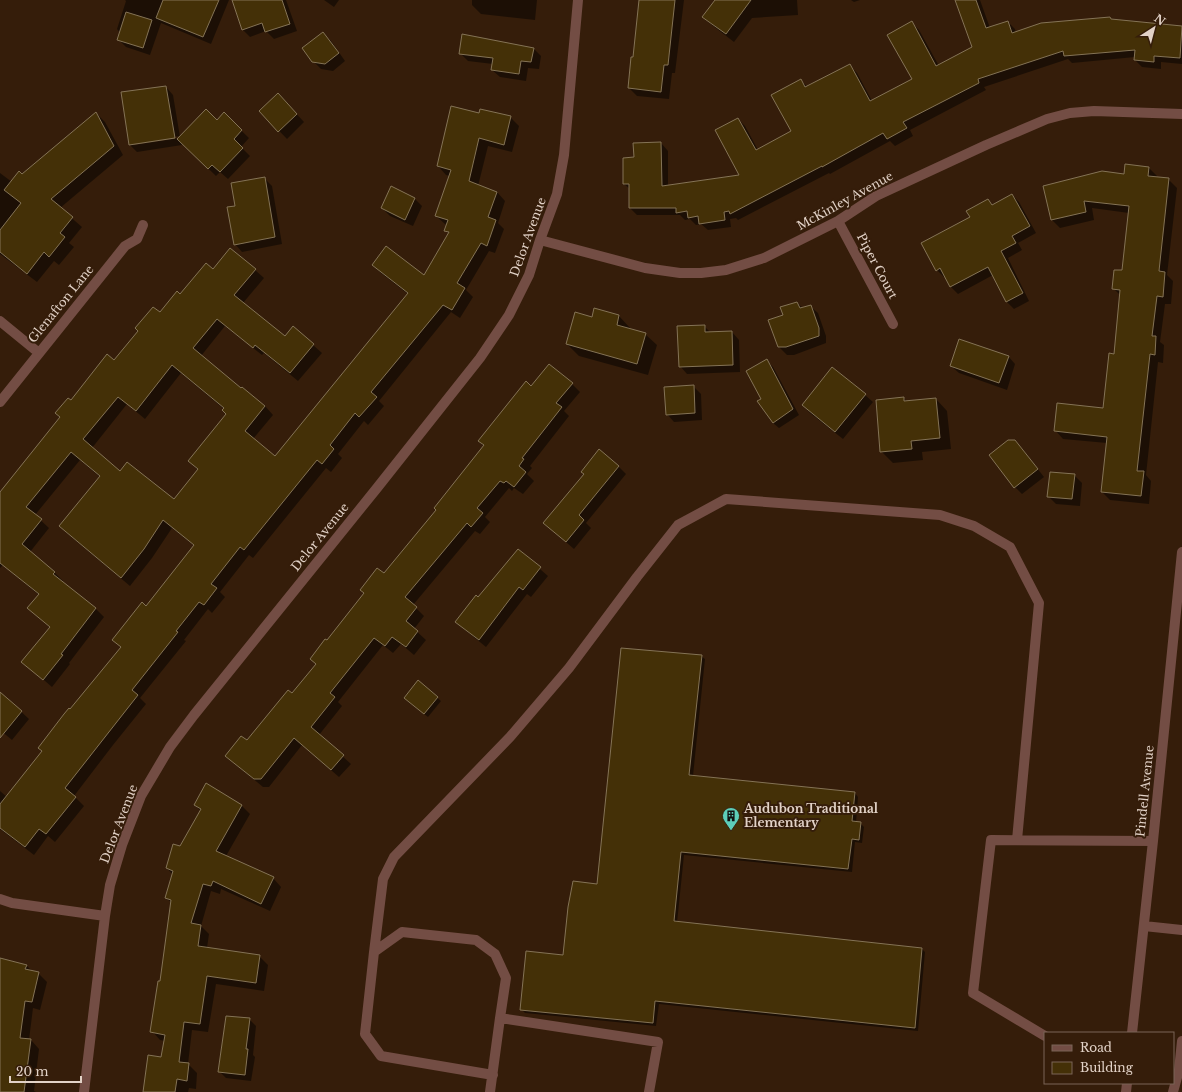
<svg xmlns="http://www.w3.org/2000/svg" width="1182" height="1092" viewBox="0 0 1182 1092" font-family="'Libre Baskerville',serif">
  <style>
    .shadow { fill: #0007; fill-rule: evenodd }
    .building { fill: #443007; stroke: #847356; fill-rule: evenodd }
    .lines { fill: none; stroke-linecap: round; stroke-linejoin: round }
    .minor { stroke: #734d44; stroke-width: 10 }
    .labels { text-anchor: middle; stroke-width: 4; stroke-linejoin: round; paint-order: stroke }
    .street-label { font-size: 12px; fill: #e2d2c7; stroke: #351d0a }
    .poi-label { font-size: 12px; font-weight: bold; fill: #e2d2c7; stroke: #351d0a; text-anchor: start }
  </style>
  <rect width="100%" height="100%" fill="#351d0a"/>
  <path class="shadow" d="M125 0H229L211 44 161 23 150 55 126 47 118 39 120 33 117 29 126 1Z
    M233 0H286L297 31 274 39 266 31 250 37 242 29Z
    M324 0H339L334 7Z
    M472 0H537L535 20 481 14 472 5Z
    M640 0H684L675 73H672L669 99 637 96 629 88 634 58Z
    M716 0H797L798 15 752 18 734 42 712 25 703 17Z
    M851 0H860L854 2Z
    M956 0H980L990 28 1008 22 1015 29 1016 33 1110 18 1113 21 1182 27V64L1161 62V69L1142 67 1135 60V57L1072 63 1068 59 984 87 986 90 910 130 913 136 895 146 890 141 830 174 829 173 738 220 736 218 730 219 731 227 708 230 701 224 696 225 690 219 685 220 680 215H637L630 208V189L624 184 635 158 661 143 668 151V186L740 175 738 119 745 126 758 150 792 132 801 81 808 87 850 66 857 73 872 101 913 79 911 22 919 30 939 66 974 47Z
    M323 34 331 41 345 61 333 71 321 69 313 61Z
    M533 48 541 56 539 69 528 68 526 81 500 77 492 70 493 64 468 61 460 53Z
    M166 87 173 95 180 137 217 121 224 114 249 138 241 147 250 156 228 179 220 172 216 176 181 142 182 145 137 152 130 145ZM180 136V138L134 145V143Z
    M278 94 304 122 287 139 260 111Z
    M96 113 105 122 123 155 60 208 82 227 69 243 74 247 59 265 54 261 37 282 0 254V173L12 182 22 175Z
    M480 114 510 117 519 126 512 152 488 146 478 186 497 192 505 201 498 223 504 229 495 253 489 251 466 290 473 297 460 318 451 312 379 401 384 406 368 425 364 421 338 454 342 458 331 472 326 468 253 558 249 555 220 592 225 597 212 613 208 609 184 640 186 641 140 698 146 704 113 745 74 796 84 806 55 842 48 836 34 855 0 829V791L7 797 43 751 65 716 122 648 113 640 146 607 195 546 172 528 152 558 130 586 68 534 60 526 100 477 80 460 35 515 49 528 30 552 54 572 63 581 61 582 96 609 104 617 69 663 70 664 52 687 23 662 51 628 37 616 39 595 3 565 0 568V493L61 417 71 402 114 361 160 313 180 295 213 270H255L264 278 243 303 285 337 313 345 322 353 298 381 264 353 262 355 225 326 201 356 242 389 265 406 273 415 253 439 276 458 408 294 381 273 373 265 424 277 449 234 446 230 447 225 445 224 436 216 450 176 446 175 438 166ZM181 373 224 409 227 414 189 461 198 470 174 500 120 472 92 448 127 404 145 419Z
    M1149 168 1157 176V178L1168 179 1177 188 1167 275 1173 281 1171 304H1165L1160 342 1164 345 1163 363 1158 362 1146 475 1151 481 1149 504 1110 500 1102 492 1107 443 1063 439 1055 430 1104 409 1115 355 1121 296 1113 288 1123 271 1129 213 1092 208 1094 220 1060 228 1052 220 1125 175Z
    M264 178 272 186 282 244 242 252 235 244 236 207Z
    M1012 195 1019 202 1036 233 1018 243 1022 250 1008 258 1029 301 1014 309 1007 302 993 275 958 294 951 287 945 276 944 277 937 270 971 218 988 200 993 205Z
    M415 199 422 206 413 226 390 216 382 208Z
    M797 303 803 308 810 306 818 313 826 336V343L794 355H787L779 347 784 315Z
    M619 316 630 328V329L645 334 657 345 648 375 579 356 567 344 592 318Z
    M704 326 711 333 732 332 739 340 740 372 687 374 680 366Z
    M1008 356 1015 364 1007 390 959 373 951 366Z
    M767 361 773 367 799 415 779 428 773 423 762 399Z
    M549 365 572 384 580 392 564 411 569 416 530 466 532 468 527 474 534 481 523 494 514 488 512 491 509 488 485 517 490 522 480 534 475 531 413 605 424 616 414 629 426 640 414 655 401 644 393 653 383 645 338 702 342 706 319 735 351 764 339 777 302 745 269 787H263L235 764 227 756 247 741 292 695 317 665 327 641 437 511 484 446 479 441 531 387Z
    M693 386 701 394 702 420 674 422 667 414Z
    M865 395 873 402 843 439 810 413 803 405Z
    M904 398 907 402 936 399 947 411 951 449 922 452 923 460 893 463 881 451Z
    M1015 441 1022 449 1044 477 1022 494 1015 487Z
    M618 466 626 474 586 523 591 528 574 549 552 530Z
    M1074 475 1082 483 1080 506 1056 504 1048 496Z
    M518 550 548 576 531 597 527 594 486 647 464 629 457 622 478 599Z
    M701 656 705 659 693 776 855 793 858 797 856 823H860L864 827 862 843 855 842 852 872 684 855 677 923 922 949 925 952 918 1031 659 1004 656 1026 525 1013 521 1009 564 956 598 885Z
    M419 682 441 701 428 717 408 701Z
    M0 692 29 719 12 740 0 730Z
    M195 805H241L250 814 226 856 273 878 281 887 270 911 221 889 220 894 211 891 201 926 209 934 207 948 259 956 268 965 264 991 216 984 208 1032 192 1030 188 1064 197 1073 196 1089 189 1088 188 1092H144L162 1058 165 1041 160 1040 152 1031 160 982 172 903 166 898 173 875 167 868 181 847 201 811Z
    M0 959 26 965 33 972 38 973 47 982 40 1010 33 1008 29 1040H31L39 1049 34 1091 36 1092H0Z
    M249 1019 256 1026 253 1055 255 1057 251 1081 226 1078 219 1071Z"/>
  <path class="building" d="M163 0H219L203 37 156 18Z
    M232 0H282L290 24 265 32 262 23 242 30Z
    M639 0H675L668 65H664L661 92 628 88 631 57H633Z
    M715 0H751L726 34 702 17Z
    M955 0H976L986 28 1008 21 1012 33 1041 23 1110 17 1111 19 1182 26 1180 58 1154 56V62L1134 60 1135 50 1064 56 1063 51 978 79 979 83 903 122 907 128 887 139 883 133 822 167V166L730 214 729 211 724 212 725 220 699 224 698 216 688 218 687 211 676 213V208H629V184H623V158L634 157 633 143 661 142 662 186 739 175 715 130 738 118 756 150 791 131 771 95 801 79 805 87 850 64 870 101 912 79 887 35 912 21 936 66 972 47Z
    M126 12 152 20 143 48 117 40Z
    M323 32 339 53 325 64 312 62 302 48Z
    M462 34 534 48 531 62 521 61 519 74 491 70 493 58 459 54Z
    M166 86 175 138 129 145 121 92Z
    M278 93 297 114 278 132 259 111Z
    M451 106 479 113 480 109 511 116 504 145 479 138 469 181 497 192 488 217 496 220 487 246 481 243 457 283 465 288 452 310 443 305 371 392 377 397 359 417 355 413 330 445 334 449 322 464 317 460 244 550 240 547 211 584 217 588 204 605 199 602 176 631 178 632 132 690 138 695 105 737 65 788 76 797 46 834 39 829 25 847 0 828V804L42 751 38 748 64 714 69 708 70 709 121 647 112 640 142 602 146 606 194 545 163 520 144 549 121 578 59 526 100 476 71 452 26 507 42 519 22 544 55 572 53 574 96 608 61 654 63 655 43 680 21 662 50 627 27 608 39 594 0 563V492L60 417 55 413 68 398 71 400 107 354 114 360 138 331 135 328 153 307 160 312 177 291 180 294 206 263 213 269 230 248 256 269 234 295 285 336 293 326 314 344 290 373 255 345 253 348 217 319 193 348 241 388 242 387 265 406 245 431 275 456 408 293 372 265 386 246 424 275 449 232 444 231 448 220 435 216 451 170 437 166ZM172 365 224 408 222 410 226 414 188 461 198 469 174 499 127 462 120 471 83 439 118 397 136 411Z
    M206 109 217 120 224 112 242 130 234 139 243 148 220 172 212 165 208 169 177 139Z
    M96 112 114 146 51 199 73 217 60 233 65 237 49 257 44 252 27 274 0 252V230L21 203 4 190 19 171 22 174Z
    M1125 164 1149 167 1148 176 1169 178 1159 271 1165 272 1163 297 1157 296 1152 336H1156L1155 355 1150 354 1137 471H1144L1141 496 1101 492 1107 437 1054 431 1057 403 1103 408 1109 353 1114 354 1120 290 1112 289 1114 270H1122L1129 206 1084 201 1086 212 1051 220 1043 186 1102 171 1124 174Z
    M265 177 275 237 234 245 227 207 235 206 231 183Z
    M391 186 415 198 405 220 381 208Z
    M1012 194 1030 226 1012 236 1016 243 1001 251 1023 293 1006 302 988 267 950 287 940 268 936 271 921 243 970 217 966 211 988 199 992 205Z
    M797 302 800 308 811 305 819 328V336L786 347H778L768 320 783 315 780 307Z
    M594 308 619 315 617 325 646 333 637 364 566 344 575 312 592 317Z
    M705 325V332L732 331 733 365 679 367 677 326Z
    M959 339 1009 356 999 383 950 366Z
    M767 359 793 409 773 423 757 401 761 399 746 371Z
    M549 364 573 383 556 403 562 407 522 458 524 459 519 466 526 472 514 487 506 481 504 483 500 481 477 508 483 513 471 527 467 523 405 597 417 607 406 621 418 631 406 647 392 637 385 646 374 638 330 693 335 697 311 727 344 755 331 770 294 738 261 779H254L225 756 241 736 247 740 288 690 292 693 316 664 310 659 325 639 327 640 364 593 360 590 377 568 384 573 436 510 434 508 484 445 478 441 526 381 531 386Z
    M832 367 866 394 835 432 802 405Z
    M694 385 695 413 666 415 664 387Z
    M904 397V401L936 398 940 438 911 441 912 449 880 452 876 400Z
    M1008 440H1015L1038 469 1014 488 989 455Z
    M599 449 619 466 579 515 584 520 566 542 543 523 584 474 581 472Z
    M1050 472 1075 474 1072 499 1047 497Z
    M518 549 541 567 523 590 519 587 479 640 455 622 476 595 478 597Z
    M621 648 702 655 689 775 855 792 852 821 861 822 859 840 852 839 848 869 681 852 674 921 922 948 915 1028 655 1001 653 1023 520 1010 526 951 563 955 568 907 573 881 597 884Z
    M418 680 438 697 424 714 404 698Z
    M0 692 22 711 0 738Z
    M206 783 242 805 216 851 274 877 261 904 213 881 211 886 203 884 191 923 201 925 198 946 260 955 256 983 207 976 200 1024 184 1022 179 1062 189 1063 187 1081 177 1079 175 1092H143L148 1055 161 1057 165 1035 150 1032 158 981H160L171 900 165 898 173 871 166 868 173 844 180 846 201 809 194 805Z
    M0 958 27 965 25 969 39 972 32 1002 25 1001 20 1038 31 1039 24 1092H0Z
    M226 1016 250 1018 246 1049H248L245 1075 218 1072Z"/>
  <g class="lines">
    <path class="minor" d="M838 221 893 324
      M540 240 645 268 680 273H701L726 270 764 258 838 221 876 196 986 145 1047 119 1070 113 1094 111 1182 114
      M0 321 39 353
      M0 402 125 246 137 239 143 225
      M0 899 12 903 105 916
      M1144 926 1182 930
      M374 952 383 879 394 857 510 737 569 668 637 577 678 525 726 499 940 515 974 526 1010 547 1039 603 1017 840
      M1132 1033 1153 841 1182 552
      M1045 1036 973 993 991 840 1153 841
      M493 1075 381 1056 365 1034 374 952 402 932 476 940 495 954 506 978 500 1018
      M84 1092 105 916 110 885 122 845 141 796 170 747 194 715 377 488 480 358 509 315 529 275 540 240 557 194 564 155 578 0
      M490 1092 500 1018 658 1042 649 1092
      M1126 1092 1127 1083
      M1173 1092 1179 1070 1182 1041"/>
  </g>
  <defs>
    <symbol id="building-pin" viewBox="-11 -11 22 30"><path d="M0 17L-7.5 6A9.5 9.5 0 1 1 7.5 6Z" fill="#5dceb9" stroke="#351d0a"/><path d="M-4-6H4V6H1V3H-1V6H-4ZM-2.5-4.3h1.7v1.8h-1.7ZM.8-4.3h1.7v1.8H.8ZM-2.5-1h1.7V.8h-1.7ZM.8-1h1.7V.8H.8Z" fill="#111"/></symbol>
  </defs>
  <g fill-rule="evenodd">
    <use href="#building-pin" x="721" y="806" width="20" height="27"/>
  </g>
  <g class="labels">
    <g class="street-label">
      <text transform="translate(845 201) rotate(-29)" y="4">McKinley Avenue</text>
      <text transform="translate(528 237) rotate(-70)" y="4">Delor Avenue</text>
      <text transform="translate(877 266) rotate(62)" y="4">Piper Court</text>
      <text transform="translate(61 304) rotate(-51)" y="4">Glenafton Lane</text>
      <text transform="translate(320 537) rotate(-51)" y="4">Delor Avenue</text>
      <text transform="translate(1145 791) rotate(-84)" y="4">Pindell Avenue</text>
      <text transform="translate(119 824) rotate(-69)" y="4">Delor Avenue</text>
    </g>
    <g class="poi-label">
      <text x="744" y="813">Audubon Traditional<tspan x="744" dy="14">Elementary</tspan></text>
    </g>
  </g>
  <rect x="1044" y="1032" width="130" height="52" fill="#351d0a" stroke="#7a6556"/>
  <rect x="1052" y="1045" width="20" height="6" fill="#734d44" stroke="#7a6556"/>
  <text x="1080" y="1052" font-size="12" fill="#e2d2c7">Road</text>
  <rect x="1052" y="1062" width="20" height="12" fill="#443007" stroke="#7a6556"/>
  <text x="1080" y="1072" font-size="12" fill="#e2d2c7">Building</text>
  <g transform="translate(1154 28) rotate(36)" stroke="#351d0a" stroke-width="3" paint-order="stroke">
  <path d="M0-3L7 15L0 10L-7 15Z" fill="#e2d2c7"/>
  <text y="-6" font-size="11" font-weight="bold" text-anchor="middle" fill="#e2d2c7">N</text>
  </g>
  <path d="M10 1076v6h71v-6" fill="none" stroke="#e2d2c7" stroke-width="2"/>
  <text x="16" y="1076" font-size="12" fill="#e2d2c7" stroke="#351d0a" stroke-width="3" paint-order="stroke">20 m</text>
</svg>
